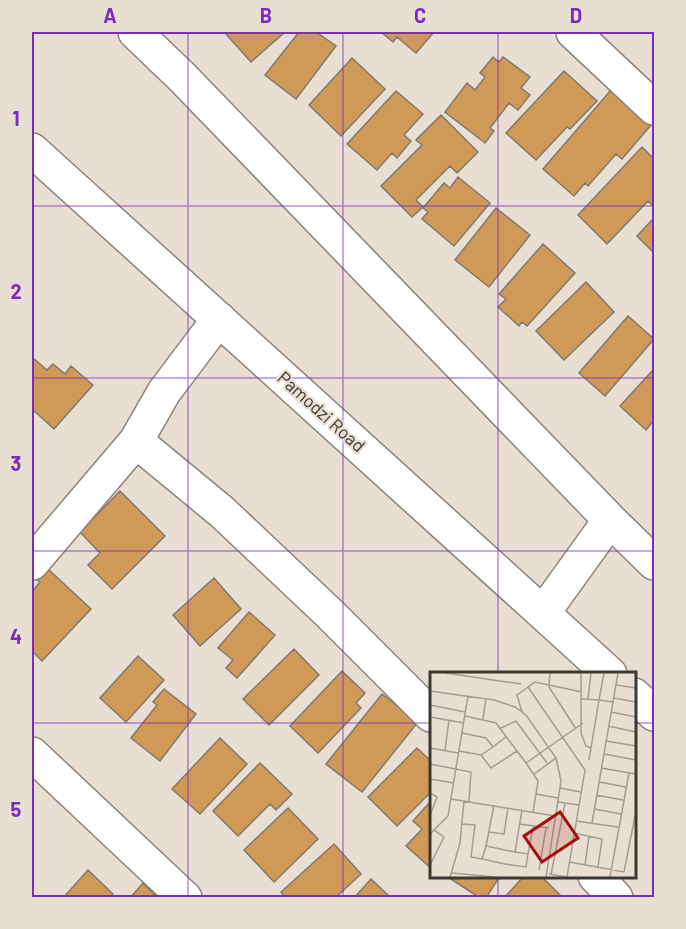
<svg xmlns="http://www.w3.org/2000/svg" width="686" height="929" viewBox="0 0 686 929" font-family="Barlow,sans-serif">
  <style>
    .building { fill: #cf9a58; stroke: #81786e; stroke-width: 1.5 }
    .lines { fill: none; stroke-linecap: round; stroke-linejoin: round }
    .minor-casing { stroke: #8c8379; stroke-width: 36 }
    .minor { stroke: #fff; stroke-width: 33 }
    .grid { fill: none; stroke: #7b2cbf; stroke-width: 1.5; stroke-opacity: 0.55 }
    .labels { text-anchor: middle; stroke-width: 4.5; stroke-linejoin: round; paint-order: stroke }
    .street-label { font-size: 18px; fill: #3c3833; stroke: #e8ded2 }
    .inset-road { fill: none; stroke: #a39c92; stroke-width: 1.5 }
    .view { fill: #a40e0e; fill-opacity: 0.15; stroke: #a40e0e; stroke-width: 3 }
    .inset-edge { fill: none; stroke: #3c3833; stroke-width: 3 }
    .neatline { fill: none; stroke: #7b2cbf; stroke-width: 2 }
    .grid-label { font-size: 20px; text-anchor: middle; font-weight: bold; fill: #7b2cbf }
  </style>
  <rect width="100%" height="100%" fill="#e8ded2"/>
  <path class="building" d="M227 32H285L251 62 225 33Z
    M299 32H316L336 46 296 99 265 75Z
    M381 32H434L416 53 397 37 393 42Z
    M493 57 499 62 503 57 530 77 521 88 530 95 518 110 509 103 490 128 494 131 485 143 445 112 467 83 475 90 485 77 480 73Z
    M352 58 385 89 341 136 309 105Z
    M564 71 597 101 570 129 567 127 536 160 506 133Z
    M611 90 651 125 622 159 616 154 588 186 585 183 574 196 543 169Z
    M396 91 423 114 404 135 411 141 397 158 392 153 377 170 347 144Z
    M441 115 478 152 457 173 450 166 416 200 423 207 412 217 381 186 422 145 416 140Z
    M642 147 654 159V207L648 201 607 244 578 215Z
    M458 177 490 203 454 246 422 219 428 212 423 208 444 183 450 188Z
    M496 208 530 235 489 287 455 260Z
    M654 218V253L637 236Z
    M543 244 575 273 527 326 522 322 519 326 498 307 506 299 499 294Z
    M586 282 614 312 564 360 536 331Z
    M628 316 654 339 605 396 579 373Z
    M33 358 47 370 53 364 65 374 71 366 93 385 54 429 32 409V360Z
    M654 369V420L646 430 620 406Z
    M120 491 165 536 112 589 88 565 100 553 80 532Z
    M48 569 91 609 42 661 32 651V592L40 582 37 580Z
    M214 578 241 609 200 646 173 615Z
    M249 612 275 635 237 678 226 668 233 660 218 648Z
    M294 649 319 675 269 725 243 699Z
    M138 656 164 680 126 722 100 698Z
    M342 671 365 693 356 703 361 708 318 753 290 726Z
    M164 689 196 714 160 761 131 738 157 705 153 702Z
    M382 694 418 722 362 792 326 764Z
    M220 738 247 764 200 814 172 789Z
    M417 748 431 761V792L397 826 368 797Z
    M260 763 292 794 276 810 270 804 238 836 213 811Z
    M431 801V868L406 846 422 829 413 821Z
    M288 808 318 839 274 882 244 850Z
    M334 844 361 874 335 898H286L281 892Z
    M88 870 113 894 110 898H63Z
    M453 876H500L486 898H480L451 879Z
    M524 876H541L563 898H504Z
    M371 879 391 898H354Z
    M143 883 158 898H130Z"/>
  <g class="lines">
    <defs>
      <path id="minor" d="M135 32 182 77 610 520 654 563
        M573 32 654 108
        M32 150 610 674
        M136 441 222 512 330 614 431 715
        M32 563 136 441 164 392 219 319
        M543 613 610 520
        M634 695 654 714
        M32 754 185 898
        M595 876 616 898"/>
    </defs>
    <use href="#minor" class="minor-casing"/>
    <use href="#minor" class="minor"/>
  </g>
  <path class="grid" d="M188 32V898M343 32V898M498 32V674M32 206H654M32 378H654M32 551H654M32 723H431M634 723H654M498 876V898"/>
  <g class="labels">
    <g class="street-label">
      <text transform="translate(321 412) rotate(42)" y="6">Pamodzi Road</text>
    </g>
  </g>
  <g transform="translate(430 672)">
    <rect width="206" height="206" fill="#e8ded2"/>
    <path class="inset-road" d="M16 1 91 12M120 1 119 15 146 57M151 1V61L156 74 161 76M186 13 206 16M98 15 155 98 137 205M0 19 64 28 85 35 96 43 126 86 131 109 116 205M184 26 206 30M152 27 169 28 174 1M158 27 161 1M0 33 35 40M92 40 87 23 105 10 152 20M181 40 206 45M35 44 66 51 96 91 108 109 103 140M0 45 34 51M53 47 56 26M178 54 206 60M71 56 86 49 117 91M32 61 56 66 63 75 77 64M176 69 206 74M0 76 28 81M15 78 19 48M29 79 51 83 63 75M174 82 206 88M51 83 61 96 87 79M159 88 169 28 183 30M96 91 153 51M0 92 41 100 39 129M171 96 206 102M104 102 126 86M0 107 24 111M169 110 196 115M130 116 151 120M0 121 7 125 0 144M106 122 128 126M166 123 193 128M21 127 125 144M128 130 149 133M64 133 56 174 85 180 92 138M164 137 191 142M146 149 188 155M162 151 188 1M32 152 45 153 41 185 52 187M89 152 119 156M58 160 74 162 78 136M144 161 172 167 168 195M0 162 18 144 38 24M56 174 52 187 75 192 96 195 98 182M85 180 98 182 103 155M139 190 194 200 206 139M0 193 14 165 4 158M155 193 159 164M109 198 116 156M22 201 65 205M119 202 137 205M121 203 135 131M20 205 30 171 34 129M180 205 199 101"/>
    <path class="view" d="M130 140 148 166 112 190 94 164Z"/>
    <rect width="206" height="206" class="inset-edge"/>
  </g>
  <rect width="686" height="929" fill="none" stroke="#e8ded2" stroke-width="66"/>
  <rect x="33" y="33" width="620" height="863" class="neatline"/>
  <g class="grid-label">
    <text x="110" y="23">A</text>
    <text x="266" y="23">B</text>
    <text x="420" y="23">C</text>
    <text x="576" y="23">D</text>
    <text x="16" y="126">1</text>
    <text x="16" y="299">2</text>
    <text x="16" y="471">3</text>
    <text x="16" y="644">4</text>
    <text x="16" y="817">5</text>
  </g>
</svg>
